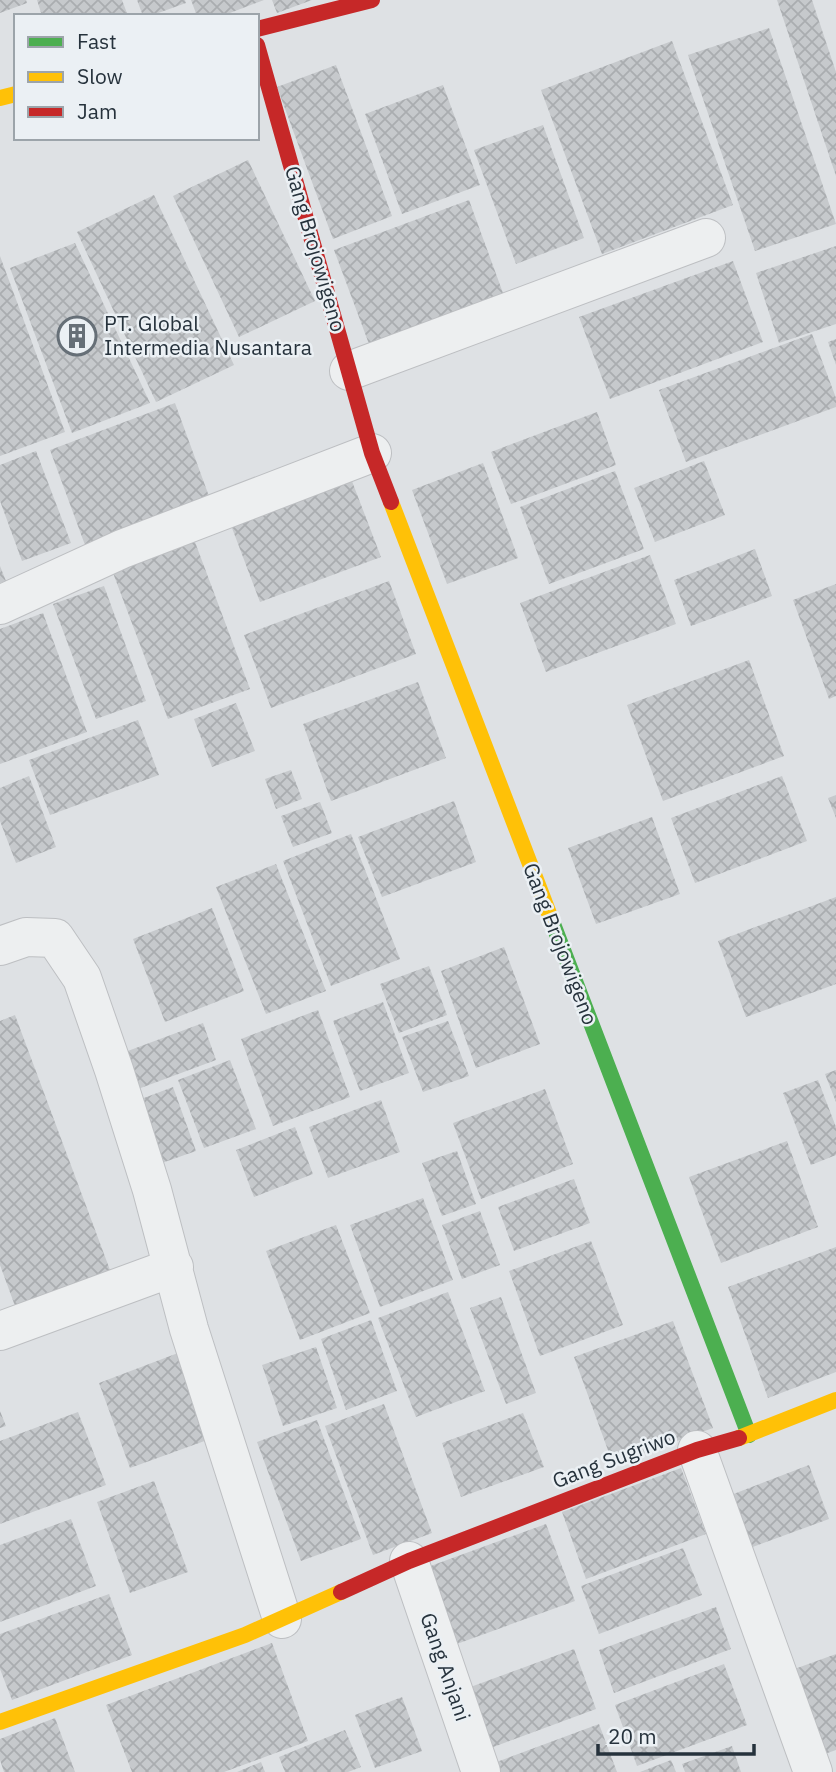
<svg xmlns="http://www.w3.org/2000/svg" width="836" height="1772" viewBox="0 0 836 1772" font-family="'IBM Plex Sans',sans-serif">
  <style>
    .building { fill: url(#building-cross-hatch) }
    .lines { fill: none; stroke-linecap: round; stroke-linejoin: round }
    .street-casing { stroke: #bdbfc2; stroke-width: 40 }
    .street { stroke: #edeff0; stroke-width: 38 }
    .fast { stroke: #4caf50; stroke-width: 16 }
    .slow { stroke: #ffc107; stroke-width: 16 }
    .jam { stroke: #c62828; stroke-width: 16 }
    .labels { text-anchor: middle; stroke-width: 5; stroke-linejoin: round; paint-order: stroke }
    .street-label { font-size: 21px; fill: #26323c; stroke: #ebf0f4 }
    .poi-label { font-size: 21px; fill: #26323c; stroke: #ebf0f4; text-anchor: start }
  </style>
  <defs>
    <pattern id="building-cross-hatch" width="8" height="8" patternUnits="userSpaceOnUse" patternTransform="scale(1.75)"><rect width="8" height="8" fill="#c6c9cc"/><path d="M0 0l8 8M0 8l8-8" fill="none" stroke="#aaadb0"/></pattern>
  </defs>
  <rect width="100%" height="100%" fill="#dee1e4"/>
  <path class="building" d="M0 0H26L27 3 0 13Z
    M37 0H122L128 16H42Z
    M137 0H185L186 3 150 16H143Z
    M191 0H264L222 16H197Z
    M272 0H312L277 13Z
    M777 0H812L836 72V176Z
    M769 28 836 224 755 251 688 55Z
    M672 41 733 205 602 254 541 90Z
    M336 65 392 216 333 239 277 87Z
    M443 85 480 185 402 214 365 114Z
    M543 125 584 238 516 264 474 150Z
    M248 160 315 301 239 337 173 196Z
    M154 195 234 365 156 402 77 232Z
    M469 200 503 293 369 344 334 250Z
    M75 243 150 403 72 433 10 268Z
    M836 246V324L779 343 756 273Z
    M0 256 65 432 0 456Z
    M733 261 763 342 610 399 579 317Z
    M812 334 836 398V407L686 462 659 390Z
    M836 339V365L828 342Z
    M175 403 210 499 85 545 50 450Z
    M597 412 616 465 511 504 491 452Z
    M36 451 71 543 22 561 0 501V465Z
    M704 461 725 515 655 542 634 488Z
    M483 463 518 558 447 584 412 490Z
    M615 471 644 549 549 584 520 507Z
    M350 476 381 557 260 602 229 520Z
    M192 534 250 689 168 719 110 565Z
    M755 549 772 596 691 626 674 580Z
    M650 555 676 624 546 672 520 603Z
    M0 566 6 581 0 583Z
    M389 581 416 654 271 708 244 635Z
    M836 584V696L829 699 793 600Z
    M104 586 146 701 96 719 53 604Z
    M43 613 87 732 0 764V629Z
    M749 660 784 756 663 801 627 705Z
    M418 682 446 758 331 801 303 724Z
    M236 703 255 751 212 767 194 719Z
    M138 720 159 775 50 815 29 760Z
    M291 770 302 799 276 809 265 779Z
    M29 776 56 847 16 863 0 821V788Z
    M782 776 807 841 695 883 671 818Z
    M836 795V818L828 798Z
    M454 801 476 862 382 897 358 837Z
    M320 802 332 833 293 847 281 816Z
    M652 817 680 894 596 924 568 848Z
    M351 834 400 959 331 986 283 861Z
    M276 864 326 991 266 1014 216 887Z
    M836 897V984L746 1017 718 941Z
    M212 908 244 991 165 1022 133 939Z
    M504 947 540 1044 476 1068 441 971Z
    M429 966 447 1015 399 1033 380 984Z
    M383 1002 409 1073 360 1091 333 1021Z
    M318 1010 350 1097 273 1126 241 1039Z
    M15 1015 110 1270 15 1306 0 1265V1021Z
    M448 1021 469 1076 423 1092 402 1037Z
    M203 1023 216 1060 138 1089 125 1052Z
    M230 1060 256 1129 204 1148 178 1080Z
    M836 1070V1102L825 1074Z
    M818 1080 836 1127V1155L811 1165 783 1093Z
    M173 1087 196 1151 159 1164 136 1101Z
    M545 1089 573 1164 481 1199 453 1123Z
    M381 1100 400 1152 328 1178 309 1127Z
    M295 1127 313 1174 254 1197 236 1150Z
    M787 1141 818 1227 721 1263 689 1177Z
    M457 1151 476 1204 442 1216 422 1163Z
    M574 1179 590 1223 514 1251 498 1207Z
    M423 1198 453 1280 380 1307 350 1225Z
    M480 1211 500 1265 462 1279 442 1225Z
    M336 1225 370 1313 300 1340 266 1251Z
    M591 1241 623 1325 540 1356 509 1271Z
    M836 1247V1372L768 1398 728 1287Z
    M448 1292 485 1391 416 1417 378 1318Z
    M501 1297 536 1393 506 1404 470 1308Z
    M371 1320 397 1391 346 1410 321 1339Z
    M673 1321 713 1428 613 1464 574 1357Z
    M316 1347 337 1408 283 1426 262 1365Z
    M178 1353 210 1439 130 1468 99 1383Z
    M384 1404 432 1533 373 1555 325 1426Z
    M0 1411 6 1426 0 1428Z
    M78 1412 106 1485 0 1524V1441Z
    M523 1413 544 1467 461 1497 442 1443Z
    M317 1420 361 1539 301 1561 257 1442Z
    M809 1465 829 1519 750 1548 731 1495Z
    M681 1468 706 1534 586 1579 562 1512Z
    M154 1481 188 1572 130 1593 97 1502Z
    M71 1519 96 1586 0 1622V1545Z
    M546 1524 575 1601 454 1645 425 1568Z
    M683 1548 702 1595 599 1634 581 1586Z
    M109 1594 132 1655 12 1700 0 1669V1634Z
    M716 1607 731 1649 614 1693 599 1650Z
    M272 1643 308 1741 224 1772H132L106 1705Z
    M574 1649 596 1709 488 1749 465 1689Z
    M836 1654V1750L819 1756 789 1671Z
    M724 1664 747 1725 637 1766 615 1705Z
    M402 1697 422 1751 375 1768 355 1715Z
    M55 1718 75 1772H4L0 1760V1739Z
    M599 1724 617 1772H497L494 1763Z
    M345 1730 361 1767 348 1772H285L279 1757Z
    M732 1746 741 1772H685L682 1764Z
    M671 1760 676 1772H640Z
    M261 1762 265 1772H237Z"/>
  <g class="lines">
    <defs>
      <path id="street" d="M349 371 706 238
        M0 605 122 549 372 453
        M0 946 26 937 55 938 82 978 114 1070 152 1190 189 1329 282 1619
        M0 1331 174 1267
        M697 1450 813 1772
        M409 1561 481 1772"/>
    </defs>
    <use href="#street" class="street-casing"/>
    <use href="#street" class="street"/>
    <path class="fast" d="M550 916 749 1435"/>
    <path class="slow" d="M0 98 16 94
      M391 502 550 916
      M739 1438 836 1400
      M0 1722 245 1635 341 1592"/>
    <path class="jam" d="M257 29 372 0
      M257 45 372 453 391 502
      M341 1592 409 1561 697 1450 739 1438"/>
  </g>
  <defs>
    <symbol id="building-ring" viewBox="-11 -11 22 22"><circle r="9.5" fill="#ebf0f4" stroke="#666f77" stroke-width="1.5"/><path d="M-4-6H4V6H1V3H-1V6H-4ZM-2.5-4.3h1.7v1.8h-1.7ZM.8-4.3h1.7v1.8H.8ZM-2.5-1h1.7V.8h-1.7ZM.8-1h1.7V.8H.8Z" fill="#666f77"/></symbol>
  </defs>
  <g fill-rule="evenodd">
    <use href="#building-ring" x="55" y="314" width="44" height="44"/>
  </g>
  <g class="labels">
    <g class="street-label">
      <text transform="translate(315 249) rotate(74)" y="7">Gang Brojowigeno</text>
      <text transform="translate(560 944) rotate(69)" y="7">Gang Brojowigeno</text>
      <text transform="translate(614 1459) rotate(-21)" y="7">Gang Sugriwo</text>
      <text transform="translate(445 1667) rotate(71)" y="7">Gang Anjani</text>
    </g>
    <g class="poi-label">
      <text x="104" y="331">PT. Global<tspan x="104" dy="24">Intermedia Nusantara</tspan></text>
    </g>
  </g>
  <rect x="14" y="14" width="245" height="126" fill="#ebf0f4" stroke="#9ca4aa" stroke-width="2"/>
  <rect x="28" y="37" width="35" height="10" fill="#4caf50" stroke="#9ca4aa" stroke-width="2"/>
  <text x="77" y="49" font-size="21" fill="#26323c">Fast</text>
  <rect x="28" y="72" width="35" height="10" fill="#ffc107" stroke="#9ca4aa" stroke-width="2"/>
  <text x="77" y="84" font-size="21" fill="#26323c">Slow</text>
  <rect x="28" y="107" width="35" height="10" fill="#c62828" stroke="#9ca4aa" stroke-width="2"/>
  <text x="77" y="119" font-size="21" fill="#26323c">Jam</text>
  <path d="M598 1744v10h156v-10" fill="none" stroke="#26323c" stroke-width="3.5"/>
  <text x="608" y="1744" font-size="21" fill="#26323c" stroke="#ebf0f4" stroke-width="5" paint-order="stroke">20 m</text>
</svg>
